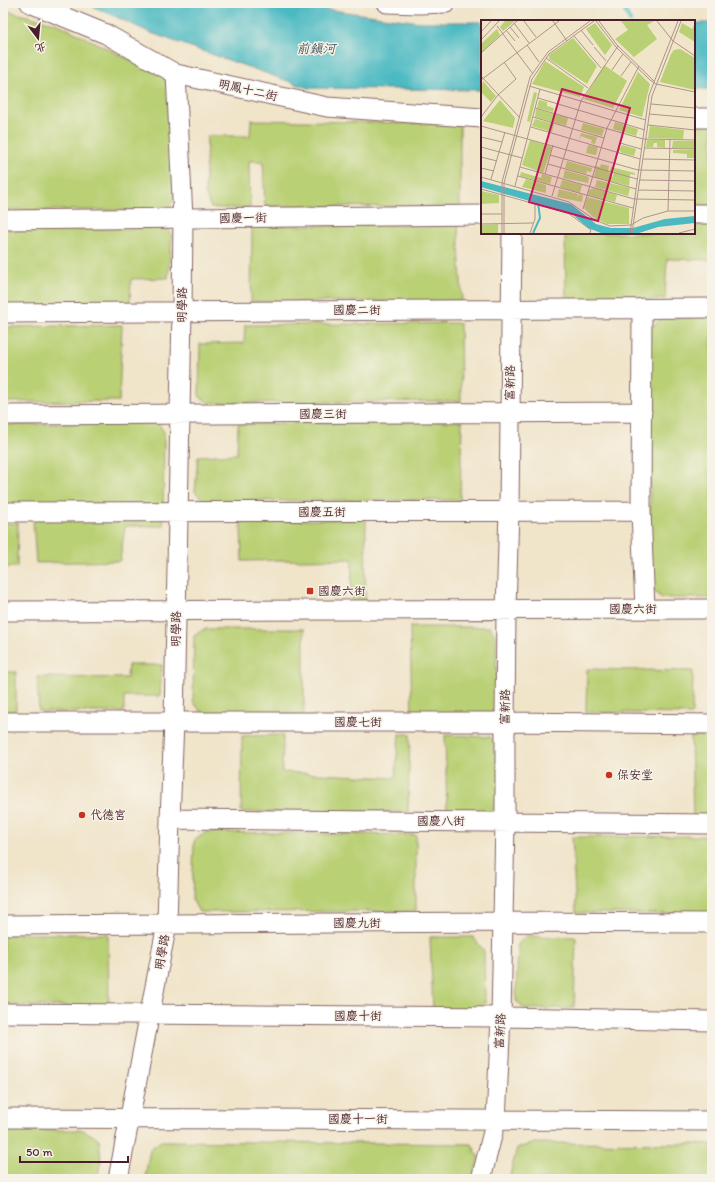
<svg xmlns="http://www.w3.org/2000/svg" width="715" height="1182" viewBox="0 0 715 1182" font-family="Itim,'LXGW WenKai TC',sans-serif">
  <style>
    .green { fill: #b9d074; stroke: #827850 }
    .water { fill: #4ab9c2; stroke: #4a6c76 }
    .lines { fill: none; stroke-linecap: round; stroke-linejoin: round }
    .stream { stroke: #4ab9c2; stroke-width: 4.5 }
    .minor-casing { stroke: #846462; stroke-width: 21 }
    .minor { stroke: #fff; stroke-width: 19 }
    .poi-dot { fill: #c8321e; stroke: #f7f3e8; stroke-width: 1.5 }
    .labels { text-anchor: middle; stroke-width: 3; stroke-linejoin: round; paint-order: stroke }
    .street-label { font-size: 12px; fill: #4a1f2b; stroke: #f7f3e8 }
    .poi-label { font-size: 12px; fill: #4a1f2b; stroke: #f7f3e8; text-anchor: start }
    .water-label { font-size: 13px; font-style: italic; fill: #4a5560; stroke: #f7f3e8 }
    .inset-river { fill: none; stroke: #4ab9c2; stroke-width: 2 }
    .inset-road { fill: none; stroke: #ae958a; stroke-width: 1 }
    .view { fill: #c2185b; fill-opacity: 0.15; stroke: #c2185b; stroke-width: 2 }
    .inset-edge { fill: none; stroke: #4a1f2b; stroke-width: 2 }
  </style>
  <rect width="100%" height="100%" fill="#f7f3e8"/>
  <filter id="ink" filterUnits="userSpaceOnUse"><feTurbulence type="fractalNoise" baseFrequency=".025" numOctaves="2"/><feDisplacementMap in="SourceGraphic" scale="8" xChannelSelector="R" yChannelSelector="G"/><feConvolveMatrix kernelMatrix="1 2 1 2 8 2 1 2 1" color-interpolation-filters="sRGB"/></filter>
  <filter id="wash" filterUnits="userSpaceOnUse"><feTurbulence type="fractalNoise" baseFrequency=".012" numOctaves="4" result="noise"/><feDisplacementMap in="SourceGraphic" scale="16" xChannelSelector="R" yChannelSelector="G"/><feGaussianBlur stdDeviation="0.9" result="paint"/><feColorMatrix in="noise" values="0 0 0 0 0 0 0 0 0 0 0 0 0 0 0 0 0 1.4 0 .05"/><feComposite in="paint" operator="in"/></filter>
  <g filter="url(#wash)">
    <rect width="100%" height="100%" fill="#f0e4c9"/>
    <path class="green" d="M3 10 58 24 160 75 170 84 175 200 167 208 151 210H3Z
      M251 120 460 124V207L265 206 263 161H249L250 208H211L205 193 207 136H250Z
      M694 124H712V206H694Z
      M458 224 462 301 251 302 252 226Z
      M694 224H712V260L667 259 665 299 566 304 565 233H694Z
      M167 228 172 237 168 278 131 279 130 306 3 308V230Z
      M662 317H712V598H662L650 589V329Z
      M460 323 461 401 209 403 199 396 200 344 244 343 245 325Z
      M122 325 119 401 3 402V327Z
      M462 421 460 500 204 501 195 492 198 456 237 454 238 424Z
      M157 422 164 432 163 526H125L120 561 36 563 32 504 3 506V425Z
      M366 519 365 600H351L352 559 242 561 241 522Z
      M3 523H18L17 567H3Z
      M410 627H490L496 637 497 707 491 713 412 715Z
      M204 629H304V715L203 714 193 702 194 636Z
      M128 665H162L160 696H124V712H39L37 677 127 678Z
      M587 669 693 671 692 714 586 712Z
      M3 672H16V711H3Z
      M399 734H410L408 812H241L242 736 283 735 282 772 395 778Z
      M445 735 490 737 499 745 500 804 489 812 447 811Z
      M691 736H712V818H693Z
      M206 832 416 835V911L199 912 192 899 194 841Z
      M712 836V914L576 913 572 837Z
      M3 934H108L109 1007 3 1005Z
      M526 936 576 937 574 1008 526 1009 516 1001 518 944Z
      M430 937H473L484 951 485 1003 474 1011 433 1012Z
      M3 1130H83L99 1139 101 1161 97 1179H3Z
      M161 1141 472 1144 479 1158 473 1179H145L150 1149Z
      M536 1143 712 1144V1179H509L517 1148Z"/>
    <path class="water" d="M86 3H280L420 22H482V90L308 88 151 33Z
      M694 23H712V89H694Z"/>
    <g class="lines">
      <path class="stream" d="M621 3 630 21"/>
    </g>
  </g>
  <g filter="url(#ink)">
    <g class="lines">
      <defs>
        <path id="minor" d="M30 3 106 34 176 74 327 107 482 118
          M387 3 420 4 446 3
          M694 118H712
          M694 214H712
          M3 220 482 215
          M642 308 641 511 645 609
          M3 313 712 308
          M3 415 642 412
          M3 512 641 511
          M3 611 712 609
          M3 722H505L712 724
          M170 819 712 824
          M3 925 502 922 712 923
          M3 1013 501 1017 712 1021
          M3 1118 712 1121
          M118 1179 167 924 170 819 174 722 182 311 183 218 176 74
          M481 1179 496 1120 501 1017 505 822V722L506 610 509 511 512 233"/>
      </defs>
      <use href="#minor" class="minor-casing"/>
      <use href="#minor" class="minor"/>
    </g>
  </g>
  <g class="poi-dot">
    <rect x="306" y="587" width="8" height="8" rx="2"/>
    <circle cx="609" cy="775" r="4"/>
    <circle cx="82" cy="815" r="4"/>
  </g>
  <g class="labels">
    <g class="street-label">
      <text transform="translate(248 90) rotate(13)" y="4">明鳳十二街</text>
      <text transform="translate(243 218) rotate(-1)" y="4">國慶一街</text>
      <text transform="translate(182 305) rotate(-89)" y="4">明學路</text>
      <text x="357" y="314">國慶二街</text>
      <text transform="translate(510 383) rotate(-89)" y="4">富新路</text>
      <text x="323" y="418">國慶三街</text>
      <text x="322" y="516">國慶五街</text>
      <text x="633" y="613">國慶六街</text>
      <text transform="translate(176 629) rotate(-89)" y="4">明學路</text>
      <text transform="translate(505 707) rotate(-89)" y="4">富新路</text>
      <text x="358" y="726">國慶七街</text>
      <text x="441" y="825">國慶八街</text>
      <text x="357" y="927">國慶九街</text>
      <text transform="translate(162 952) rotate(-80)" y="4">明學路</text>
      <text x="358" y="1020">國慶十街</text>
      <text transform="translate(500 1031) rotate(-87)" y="4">富新路</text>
      <text x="358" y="1123">國慶十一街</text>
    </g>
    <g class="poi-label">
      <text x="318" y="595">國慶六街</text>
      <text x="617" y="779">保安堂</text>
      <text x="90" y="819">代德宮</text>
    </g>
    <g class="water-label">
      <text x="316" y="53">前鎮河</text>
    </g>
  </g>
  <g transform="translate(481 20)">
    <rect width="214" height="214" fill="#f0e4c9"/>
    <path d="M24 1H34L22 11 19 7ZM140 1H173L166 5 176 19 153 37 134 19 147 10ZM114 3 131 25 124 35 105 9ZM201 3 211 9 214 4V22L198 12ZM16 9 19 15 0 33V24ZM92 18 116 46 106 64 68 39V35ZM199 29 214 38V70L179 62 190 34 193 30ZM64 41 103 67 99 77 51 64ZM123 45 146 61 132 88 103 79ZM157 52 169 64 161 97 138 90ZM2 61 15 76 10 82 0 72ZM53 72 56 73 49 102 46 101ZM19 80 34 98 32 108 2 101ZM58 80 66 82V86L73 88 72 92 56 88ZM55 89 87 98 85 106 54 97ZM54 99 73 104 71 112 51 106ZM134 102 157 109 155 116 132 109ZM102 103 123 109 121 116 100 110ZM169 106 203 110 202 119 167 118ZM100 113 116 117 114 124 110 123 111 120 100 116 98 120ZM49 120 71 127 62 153 41 145ZM166 120H184V128L176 127V123H173L172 127H165ZM192 121H214V129L191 128ZM107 125 117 127 115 135 105 133ZM141 125 155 129 153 136 141 133 138 130ZM192 130H214V138H206V134L192 133ZM86 141 111 148 110 152 106 151 105 154 84 148ZM120 144 128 146 127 152 131 153V158L133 152 129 151 130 147 154 153V155L149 154 148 166 113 157 115 146 119 147ZM84 150 108 157 107 163 82 158ZM40 152 60 158 61 154 71 157 69 164 39 156ZM45 159 65 165V173L41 167ZM81 160 101 165 99 173 79 167ZM116 160 149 168 147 176 114 167ZM113 168 136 175 134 182 107 175 108 170ZM78 169 97 174 96 179 98 174 102 175 101 182 76 177ZM0 171 18 175V183L0 184ZM106 177 148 188V204H126L112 197 103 188ZM17 204V213H0V205Z" fill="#b9d074"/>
    <path d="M0 161 90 184 115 204 130 208H152L184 199 214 196V203L177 207 158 213H120L107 208 90 193 0 167Z" fill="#4ab9c2"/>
    <path class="inset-river" d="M52 213 59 198 57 182"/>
    <path class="inset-road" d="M43 1 55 17M72 1 86 21M115 1 135 27 169 60 175 64 214 72M118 1 136 25 173 61M176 1 192 21 214 36M33 3 48 23M16 6 52 54M29 7 38 18M25 10 34 21M100 10 112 25M0 12 10 1M93 16 120 48M0 20 18 1M46 25 58 42M113 27 125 41M0 33 36 1M65 38 107 68M131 50 142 34M0 56 39 98M140 56 150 42M0 60 78 1M48 66 165 100M57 78 164 110M170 84 214 88M54 88 162 119 214 120M168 94 214 98M0 97 17 75 35 59 23 42M52 97 123 118M167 105 214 110M0 106 157 150 214 151M50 107 159 139M0 117 21 122M139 123 160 129M0 127 41 138M163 128 214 129M137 132 142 113M69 135 156 159M0 137 16 141M162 139 214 140M67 144 155 169M39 147 153 179 214 180M0 148 13 151M64 154 72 125M37 156 152 188M0 157 88 182 114 200 129 206 150 205 162 198 187 191H214M10 159 24 112M159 160 214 161M34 166 59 69M0 169 87 193 110 210 109 213M157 170 214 171M71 176 100 81 137 26M102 189 126 108 158 46M187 191 189 120M0 194H21M0 204 52 203M21 213V162L49 57 67 32 109 1M23 213V163L51 59 68 34 113 1M49 213 54 199V183M149 213 168 75 197 1M151 213 171 76 200 1M198 213 214 209"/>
    <path class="view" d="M81 69 149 88 117 201 48 182Z"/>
    <rect width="214" height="214" class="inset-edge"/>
  </g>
  <rect width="715" height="1182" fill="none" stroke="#f7f3e8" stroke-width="16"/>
  <g transform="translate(38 38) rotate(164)" stroke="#f7f3e8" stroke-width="3" paint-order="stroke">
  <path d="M0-3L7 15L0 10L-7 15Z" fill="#4a1f2b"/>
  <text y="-6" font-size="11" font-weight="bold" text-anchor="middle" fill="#4a1f2b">北</text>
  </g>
  <path d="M20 1156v6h108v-6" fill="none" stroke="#4a1f2b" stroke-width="2"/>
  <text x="26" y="1156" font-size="12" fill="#4a1f2b" stroke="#f7f3e8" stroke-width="3" paint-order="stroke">50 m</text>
</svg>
